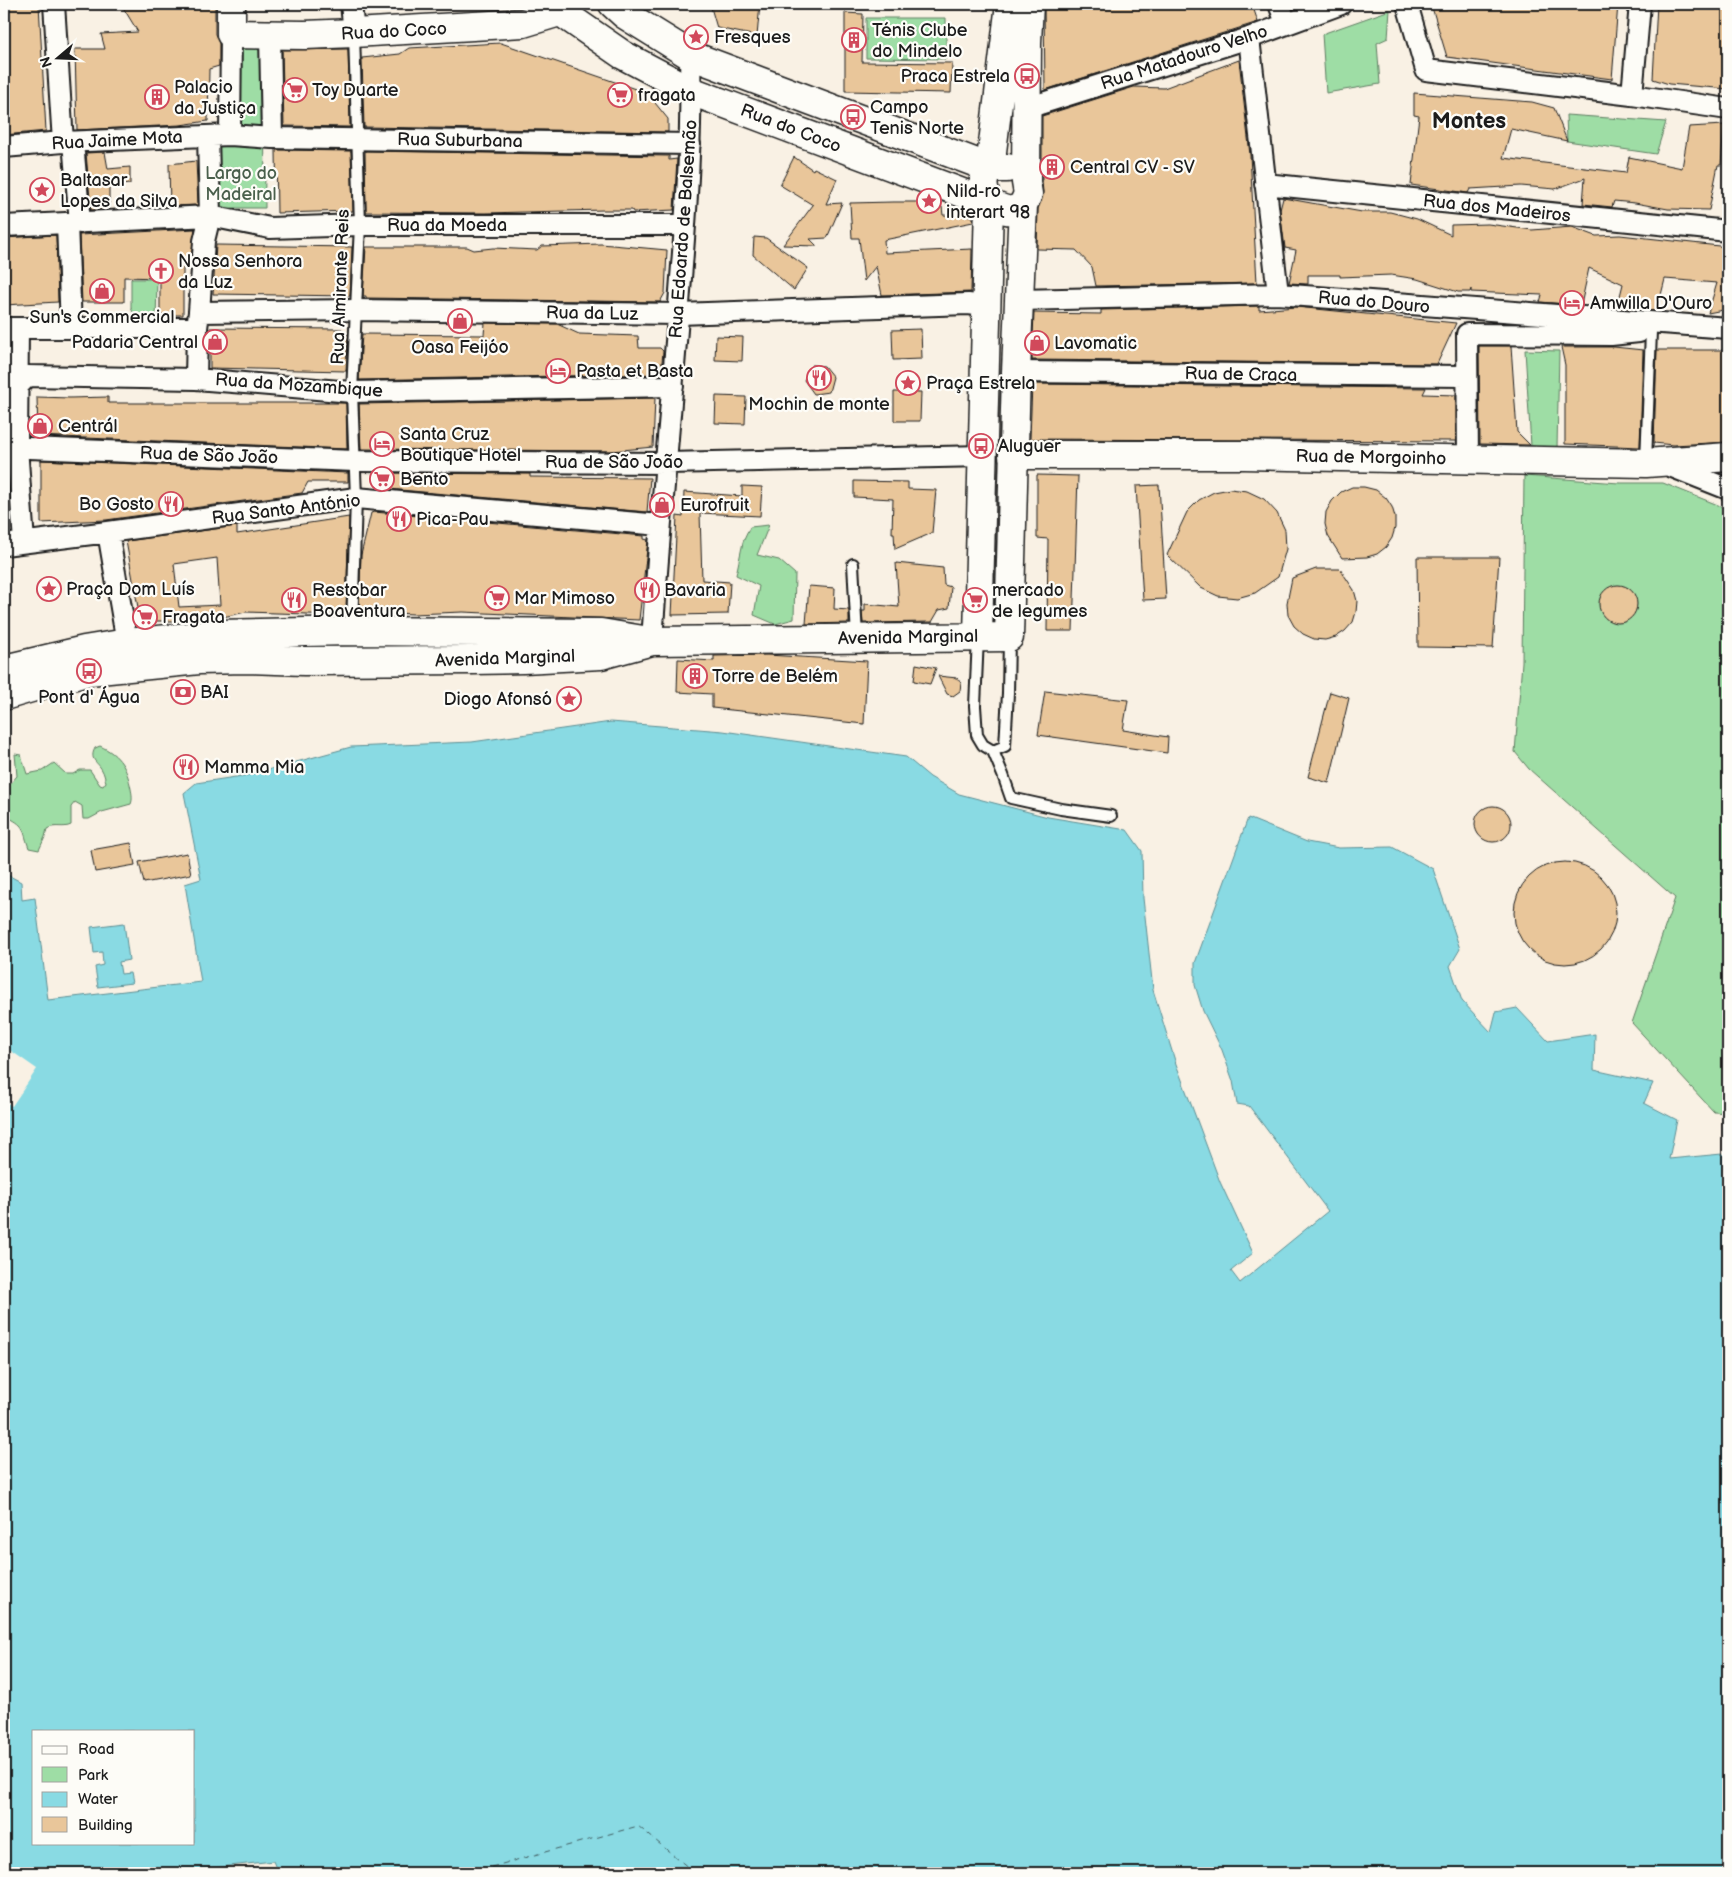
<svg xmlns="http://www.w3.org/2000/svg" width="1732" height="1877" viewBox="0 0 1732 1877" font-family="'Balsamiq Sans',sans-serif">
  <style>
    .green { fill: #9edda5; stroke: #5d7c60 }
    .water { fill: #89dae3; stroke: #5d8e93; fill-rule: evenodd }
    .pier { fill: #f9f1e4 }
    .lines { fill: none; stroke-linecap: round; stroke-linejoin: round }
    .ferry { stroke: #425e62; stroke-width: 1; stroke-dasharray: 6 5; stroke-linecap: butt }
    .building { fill: #e9c69a; stroke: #1c1c1c; fill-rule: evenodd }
    .lane-casing { stroke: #1c1c1c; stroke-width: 14 }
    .street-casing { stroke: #1c1c1c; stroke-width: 24 }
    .secondary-casing { stroke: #1c1c1c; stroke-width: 31 }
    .primary-casing { stroke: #1c1c1c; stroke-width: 31 }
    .lane { stroke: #fdfcf7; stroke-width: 10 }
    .street { stroke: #fdfcf7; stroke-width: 20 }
    .secondary { stroke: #fdfcf7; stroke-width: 28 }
    .primary { stroke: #fdfcf7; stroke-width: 28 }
    .labels { text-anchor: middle; stroke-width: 4.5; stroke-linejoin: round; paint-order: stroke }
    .poi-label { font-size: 18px; fill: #1c1c1c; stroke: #fdfcf7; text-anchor: start }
    .street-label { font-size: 18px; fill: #1c1c1c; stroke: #fdfcf7 }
    .park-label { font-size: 18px; fill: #4a604c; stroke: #fdfcf7 }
    .district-label { font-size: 22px; font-weight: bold; fill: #1c1c1c; stroke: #fdfcf7 }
  </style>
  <rect width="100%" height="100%" fill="#f9f1e4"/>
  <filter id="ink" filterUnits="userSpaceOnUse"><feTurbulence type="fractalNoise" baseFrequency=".02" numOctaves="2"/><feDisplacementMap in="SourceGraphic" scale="10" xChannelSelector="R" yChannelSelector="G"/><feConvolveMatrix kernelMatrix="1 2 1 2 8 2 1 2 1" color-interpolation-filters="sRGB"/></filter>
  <g filter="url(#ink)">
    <path class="green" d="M1390 10 1388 38 1377 43 1380 84 1326 93 1322 34Z
      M866 18H946V59L866 58Z
      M238 48H264L265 208H217V143Z
      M1566 115 1666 122 1656 154 1567 141Z
      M131 279H157L156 323 138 322 131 308Z
      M1525 350 1559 351 1557 448 1531 446Z
      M1524 476 1619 483H1663L1728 509V1113L1714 1112 1632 1023 1675 898 1529 769 1515 752 1522 662Z
      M769 525 757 555 779 560 795 574 794 619 775 624 754 615 759 586 736 575 743 542 750 527Z
      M100 746C120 755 127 768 131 789 132 794 133 799 131 804L102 812 89 819H83L82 806 75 802 71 807V825C63 829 55 824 47 829L45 837 39 850 29 848C21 826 27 827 4 815V791L17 776 15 754 21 755 27 774 42 771 54 763 66 774H73L80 770H90L100 785 103 786 106 782C105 779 104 773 102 770 97 761 89 760 95 748Z"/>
    <path class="water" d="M611 722 723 731 906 757 930 777 959 794 1048 817 1127 830 1142 851 1143 898 1153 990 1176 1064 1220 1182 1253 1253 1231 1271 1240 1283 1328 1211 1249 1106 1237 1104 1233 1081 1222 1050 1203 1011 1195 985V963L1248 818 1307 842 1339 848 1392 847 1433 869 1460 949 1450 966 1462 1001 1491 1032 1496 1012 1517 1008 1548 1041 1595 1034 1594 1070 1653 1083 1644 1103 1677 1120 1669 1159 1722 1154 1728 1157V1873H278L273 1861 169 1873H4V873L21 882 22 900 35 898 48 1000 201 982 185 884 201 879 184 793 196 783 249 775 351 747 472 742ZM34 1731H194V1843H34Z
      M124 923 129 960 119 962 121 974 130 973 132 983 98 987 95 967 103 965 102 952 94 953 91 927Z"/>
    <path class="pier" d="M4 1046 37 1069 12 1106 4 1101Z"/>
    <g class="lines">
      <path class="ferry" d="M470 1873 638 1826 695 1873"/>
    </g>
    <path class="building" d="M4 4H39L46 131 4 135Z
      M121 4H215V34L219 43V66L209 69 208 121 180 125 77 130 75 49H105L101 34 138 32Z
      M710 4H760L757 36 717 28Z
      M1044 4H1252L1258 22 1045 90Z
      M1431 4H1618L1612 79 1447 57Z
      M1657 4H1728V89L1669 84 1653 79Z
      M845 13 863 14 862 62 952 63 951 93 845 91Z
      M501 43 647 93 668 119V132L364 127 362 58 400 54 409 48Z
      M348 49 350 127 284 126 282 50Z
      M1239 60 1250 155 1257 283 1096 286 1092 267 1076 250 1037 249 1038 209 1043 192 1042 181V116L1134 87 1164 88Z
      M1414 93 1532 102 1554 108 1567 141 1511 129 1503 158 1626 173 1629 157 1682 168 1689 127 1724 125 1721 165H1718L1709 210 1668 209 1635 203 1614 201 1612 207 1583 204 1585 178 1555 189 1521 186 1470 189 1468 193 1411 185 1419 116 1414 115Z
      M276 150 351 151 353 211 277 213Z
      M365 151 669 156V160L677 159 674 210 633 212 632 210H604L485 213 366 212Z
      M105 152 108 169 130 167V184L109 186V209L91 210 86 153Z
      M794 157 813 170 814 168 837 179 826 204 842 203 827 238 810 239 817 246 783 245 813 205 780 185Z
      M196 161 198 205 170 206 169 164Z
      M1283 198 1362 212H1390L1417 219 1451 235V225L1488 224 1532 230 1572 227 1596 236 1620 235 1719 246 1728 249V309L1708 313 1717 283 1665 279 1657 311 1617 308 1623 284 1589 268 1581 305 1540 302 1542 295 1471 292V289L1470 292H1458L1417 279 1391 275 1340 277V275H1308V284L1289 283 1296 250 1285 248 1280 210Z
      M893 202H922L942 207 943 215 973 216V222L884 240 885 253 972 249 971 292 882 295 876 266 864 281 859 238H852L850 203Z
      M195 229 190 264H183V315H160V278L124 277V302H82L79 235Z
      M56 235 58 302 4 305V238Z
      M754 237 766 238 808 268 794 290 753 255Z
      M601 244 667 250 665 293 660 302 366 298V296H363L366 247H467L474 250 493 248 537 250 542 246Z
      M216 245 352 247 350 296 213 294Z
      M1259 306V310L1296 307 1456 323 1437 364 1032 360 1034 313 1101 314V310Z
      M485 323 557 324 579 334 638 336 639 348H660L663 351 661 374 359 380 362 334 484 335Z
      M210 328 342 329V334H348L346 371 210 368Z
      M921 329 922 359 893 360 892 330Z
      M716 336 743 337 742 361 715 360Z
      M1479 346H1511L1517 432 1530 445 1480 444Z
      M1561 347H1614L1643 350 1640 447 1565 444V365Z
      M1657 350H1728V442L1673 445 1654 443Z
      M812 365 824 366 833 377 829 392 814 394 804 380Z
      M1032 384 1426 388 1423 394 1456 395V441L1030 439Z
      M894 392H921L920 421H894Z
      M716 396 746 397 745 424 715 423Z
      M37 397 70 398 108 397V403H346L347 449 38 436Z
      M655 398 653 447 612 451 361 449 359 404Z
      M41 460 348 473V482H308L302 493 106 520 41 523Z
      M381 473 530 474V477L650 478 647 512 378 488Z
      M1037 475 1078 476 1073 631H1047L1048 539 1037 538Z
      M854 481 908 482V489L936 490 932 533 895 549 894 533H892L893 499 854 497Z
      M1159 485 1166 599 1143 600 1136 486Z
      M742 486 762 487 760 516 700 513 702 580 730 582 728 614 672 615 677 516 683 517 684 492 742 496Z
      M1352 487H1364L1376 490 1386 498 1392 507 1395 517V528L1392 538 1386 547 1377 554 1367 557 1342 558 1328 536 1325 524 1326 512 1332 501 1341 492Z
      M1230 489 1247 491 1264 499 1277 513 1285 530 1286 549 1278 577 1255 593 1237 598 1218 596 1201 588 1167 555 1187 512 1199 500 1214 492Z
      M374 512 644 536V539L648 540 639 620 463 612 413 614 359 611 361 555 371 513Z
      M349 517 346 611H339L338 615 246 612 218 618 192 621H155L141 624 126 541 237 526V534ZM217 558 220 605 179 607 174 564Z
      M1417 557H1499L1493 648 1418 647Z
      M896 563 943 568 944 585 951 587 949 608 939 610 932 622 863 623 862 611H865V604L899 607Z
      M1316 569H1340L1354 590 1357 601 1356 612 1353 622 1345 631 1336 637 1325 640 1314 639 1303 634 1294 626 1288 615 1287 603 1292 578Z
      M1599 604a19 19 0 1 1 38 0a19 19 0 1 1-38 0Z
      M809 586 835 588 834 609 849 610V623L806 624Z
      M767 655 867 661 864 724 712 708V694L677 692 678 659 714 661V656Z
      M916 664 936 668 930 684 914 681Z
      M938 676 957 678 961 683 960 691 953 696 947 694Z
      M1045 691 1128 700 1123 730 1168 737 1167 753 1038 735Z
      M1330 692 1349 698 1329 783 1308 777Z
      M1475 824a18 18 0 1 1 36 0a18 18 0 1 1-36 0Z
      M131 843 135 865 95 872 91 850Z
      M187 853 191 874 144 883 139 862Z
      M1514 913a51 51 0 1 1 102 0a51 51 0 1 1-102 0Z"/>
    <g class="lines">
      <defs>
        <path id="lane" d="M1646 462 1651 331
          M853 564 857 637
          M352 630 356 498 352 392 360 225 354 34
          M978 637 975 706 977 735 983 745 993 751 1003 775 1011 798 1061 809 1111 816
          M993 751 1005 746 1008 693 1009 638"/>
        <path id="street" d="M54 4 63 142
          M351 4 354 33
          M1279 4 1286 23
          M1407 4 1426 70 1632 95 1728 109
          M270 35 272 138
          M1249 38 1278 294
          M1632 95 1640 4
          M1027 108 1249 38 1341 4
          M230 135 231 34
          M73 142 80 223
          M4 147 63 142 230 135 272 138 690 144
          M1265 184 1728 231
          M67 223 71 328
          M4 226 210 216 270 228 360 225H685
          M1019 300 1278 294 1728 328
          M199 312 355 310 679 314 968 304 985 306
          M4 328H197
          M18 328 17 447 24 542
          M1016 372 1466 376
          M196 379 197 328 199 312 204 241 210 216 208 136
          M19 385 28 376 196 379 352 392 673 386
          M4 447 355 461 667 463 984 456
          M1468 459 1467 334 1611 335 1639 332
          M1665 464 1728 489
          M108 532 127 643
          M4 545 108 532 356 498 660 525
          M652 641C660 520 672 400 681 278 687 204 692 130 690 55"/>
        <path id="secondary" d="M231 4V34L305 35 354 33 523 23 556 13
          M613 4 624 14 690 55 990 168H1007
          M568 17 623 55 691 91 989 203C1002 209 1011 215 1023 205
          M990 168 1010 4
          M978 636 989 203C983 191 980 179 990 168
          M4 669 84 650 127 643 220 634 351 631 601 633 643 640
          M4 696 89 671 199 660 245 659 304 661 473 660 523 659 601 655 652 641 1009 637 1016 372 1023 205 1028 194 1026 182 1027 42 1029 4"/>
        <path id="primary" d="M1013 455H1244L1646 463 1728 457"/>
      </defs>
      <use href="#lane" class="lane-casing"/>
      <use href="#street" class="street-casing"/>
      <use href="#secondary" class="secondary-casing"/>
      <use href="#primary" class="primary-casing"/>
      <use href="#lane" class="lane"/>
      <use href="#street" class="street"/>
      <use href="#secondary" class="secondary"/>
      <use href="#primary" class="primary"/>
    </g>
  </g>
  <defs>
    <symbol id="sight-ring" viewBox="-11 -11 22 22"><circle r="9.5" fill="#fdfcf7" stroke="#d1495b" stroke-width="1.5"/><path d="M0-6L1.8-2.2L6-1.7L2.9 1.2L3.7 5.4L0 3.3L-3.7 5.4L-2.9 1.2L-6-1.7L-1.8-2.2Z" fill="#d1495b"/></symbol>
    <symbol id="building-ring" viewBox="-11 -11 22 22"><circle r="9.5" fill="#fdfcf7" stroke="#d1495b" stroke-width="1.5"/><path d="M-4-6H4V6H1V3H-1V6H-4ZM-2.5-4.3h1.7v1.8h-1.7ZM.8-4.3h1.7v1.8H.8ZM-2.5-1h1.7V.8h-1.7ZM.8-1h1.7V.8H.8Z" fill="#d1495b"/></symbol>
    <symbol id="bus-ring" viewBox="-11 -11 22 22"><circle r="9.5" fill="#fdfcf7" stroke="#d1495b" stroke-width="1.5"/><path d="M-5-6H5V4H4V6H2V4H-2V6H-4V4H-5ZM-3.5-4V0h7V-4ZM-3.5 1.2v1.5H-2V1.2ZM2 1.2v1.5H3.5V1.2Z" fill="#d1495b"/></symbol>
    <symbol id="supermarket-ring" viewBox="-11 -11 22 22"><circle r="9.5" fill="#fdfcf7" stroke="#d1495b" stroke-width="1.5"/><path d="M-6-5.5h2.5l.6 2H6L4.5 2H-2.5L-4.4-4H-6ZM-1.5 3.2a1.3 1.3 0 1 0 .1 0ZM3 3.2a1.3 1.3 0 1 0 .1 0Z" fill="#d1495b"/></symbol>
    <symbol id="church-ring" viewBox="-11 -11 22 22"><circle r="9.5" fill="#fdfcf7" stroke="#d1495b" stroke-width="1.5"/><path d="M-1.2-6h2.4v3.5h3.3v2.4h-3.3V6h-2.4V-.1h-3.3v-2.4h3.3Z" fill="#d1495b"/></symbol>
    <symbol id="shop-ring" viewBox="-11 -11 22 22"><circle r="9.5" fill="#fdfcf7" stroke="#d1495b" stroke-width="1.5"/><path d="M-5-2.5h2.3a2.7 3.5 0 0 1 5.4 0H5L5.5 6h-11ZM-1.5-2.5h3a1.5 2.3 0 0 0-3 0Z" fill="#d1495b"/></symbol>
    <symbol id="hotel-ring" viewBox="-11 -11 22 22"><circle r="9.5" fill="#fdfcf7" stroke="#d1495b" stroke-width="1.5"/><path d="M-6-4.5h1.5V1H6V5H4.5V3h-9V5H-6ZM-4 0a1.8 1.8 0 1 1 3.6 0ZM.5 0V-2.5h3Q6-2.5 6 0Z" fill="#d1495b"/></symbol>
    <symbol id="restaurant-ring" viewBox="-11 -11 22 22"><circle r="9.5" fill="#fdfcf7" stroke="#d1495b" stroke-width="1.5"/><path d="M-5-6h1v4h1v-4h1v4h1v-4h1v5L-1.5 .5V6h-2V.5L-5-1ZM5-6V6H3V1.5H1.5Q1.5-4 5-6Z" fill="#d1495b"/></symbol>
    <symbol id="bank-ring" viewBox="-11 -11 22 22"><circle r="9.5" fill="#fdfcf7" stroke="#d1495b" stroke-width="1.5"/><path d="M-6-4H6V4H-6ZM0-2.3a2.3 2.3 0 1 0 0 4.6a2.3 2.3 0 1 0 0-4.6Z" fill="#d1495b"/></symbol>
  </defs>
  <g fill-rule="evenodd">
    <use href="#sight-ring" x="682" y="23" width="28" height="28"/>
    <use href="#building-ring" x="840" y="26" width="28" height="28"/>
    <use href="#bus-ring" x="1013" y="62" width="28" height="28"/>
    <use href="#supermarket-ring" x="281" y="76" width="28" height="28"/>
    <use href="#supermarket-ring" x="606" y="81" width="28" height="28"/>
    <use href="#building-ring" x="143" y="83" width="28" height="28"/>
    <use href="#bus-ring" x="839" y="103" width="28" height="28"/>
    <use href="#building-ring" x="1038" y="153" width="28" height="28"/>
    <use href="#sight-ring" x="28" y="176" width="28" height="28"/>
    <use href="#sight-ring" x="915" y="187" width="28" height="28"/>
    <use href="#church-ring" x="147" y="257" width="28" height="28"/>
    <use href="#shop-ring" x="88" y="277" width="28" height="28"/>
    <use href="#hotel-ring" x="1558" y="289" width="28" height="28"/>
    <use href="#shop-ring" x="446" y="307" width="28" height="28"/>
    <use href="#shop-ring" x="201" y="328" width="28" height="28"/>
    <use href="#shop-ring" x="1023" y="329" width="28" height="28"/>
    <use href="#hotel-ring" x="544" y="357" width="28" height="28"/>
    <use href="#restaurant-ring" x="805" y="364" width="28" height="28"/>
    <use href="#sight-ring" x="894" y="369" width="28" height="28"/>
    <use href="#shop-ring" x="26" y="412" width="28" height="28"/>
    <use href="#hotel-ring" x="368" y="430" width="28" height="28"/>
    <use href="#bus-ring" x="967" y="432" width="28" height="28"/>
    <use href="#supermarket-ring" x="368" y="465" width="28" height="28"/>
    <use href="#restaurant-ring" x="157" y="490" width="28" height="28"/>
    <use href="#shop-ring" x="648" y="491" width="28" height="28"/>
    <use href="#restaurant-ring" x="385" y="505" width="28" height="28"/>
    <use href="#sight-ring" x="35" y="575" width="28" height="28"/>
    <use href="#restaurant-ring" x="633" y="576" width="28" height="28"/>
    <use href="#supermarket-ring" x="483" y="584" width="28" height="28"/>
    <use href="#restaurant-ring" x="280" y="586" width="28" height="28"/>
    <use href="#supermarket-ring" x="961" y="586" width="28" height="28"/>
    <use href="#supermarket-ring" x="131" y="603" width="28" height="28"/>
    <use href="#bus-ring" x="75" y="657" width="28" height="28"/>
    <use href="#building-ring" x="681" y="662" width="28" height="28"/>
    <use href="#bank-ring" x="169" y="678" width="28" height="28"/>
    <use href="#sight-ring" x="555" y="685" width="28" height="28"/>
    <use href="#restaurant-ring" x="172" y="753" width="28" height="28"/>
  </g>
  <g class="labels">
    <g class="poi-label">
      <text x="872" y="36">Ténis Clube<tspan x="872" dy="21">do Mindelo</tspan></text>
      <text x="714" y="43">Fresques</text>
      <text x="1010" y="82" text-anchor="end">Praca Estrela</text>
      <text x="174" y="93">Palacio<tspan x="174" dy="21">da Justiça</tspan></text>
      <text x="312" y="96">Toy Duarte</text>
      <text x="638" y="101">fragata</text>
      <text x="870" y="113">Campo<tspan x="870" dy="21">Tenis Norte</tspan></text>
      <text x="1070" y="173">Central CV - SV</text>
      <text x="60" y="186">Baltasar<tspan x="60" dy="21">Lopes da Silva</tspan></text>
      <text x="946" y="197">Nild-ro<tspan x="946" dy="21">interart 98</tspan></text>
      <text x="178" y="267">Nossa Senhora<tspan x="178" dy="21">da Luz</tspan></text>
      <text x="1590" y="309">Amwilla D'Ouro</text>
      <text x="102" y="323" text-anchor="middle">Sun's Commercial</text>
      <text x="198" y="348" text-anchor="end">Padaria Central</text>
      <text x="1054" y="349">Lavomatic</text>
      <text x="460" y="353" text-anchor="middle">Oasa Feijóo</text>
      <text x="576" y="377">Pasta et Basta</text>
      <text x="926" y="389">Praça Estrela</text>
      <text x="819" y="410" text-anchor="middle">Mochin de monte</text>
      <text x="58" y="432">Centrál</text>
      <text x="400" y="440">Santa Cruz<tspan x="400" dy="21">Boutique Hotel</tspan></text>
      <text x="998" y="452">Aluguer</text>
      <text x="400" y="485">Bento</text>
      <text x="154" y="510" text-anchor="end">Bo Gosto</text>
      <text x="680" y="511">Eurofruit</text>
      <text x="416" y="525">Pica-Pau</text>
      <text x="66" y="595">Praça Dom Luís</text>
      <text x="312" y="596">Restobar<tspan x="312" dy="21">Boaventura</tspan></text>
      <text x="664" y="596">Bavaria</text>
      <text x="992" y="596">mercado<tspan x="992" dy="21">de legumes</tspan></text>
      <text x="514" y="604">Mar Mimoso</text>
      <text x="162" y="623">Fragata</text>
      <text x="712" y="682">Torre de Belém</text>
      <text x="200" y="698">BAI</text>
      <text x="89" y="703" text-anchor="middle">Pont d' Água</text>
      <text x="552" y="705" text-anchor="end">Diogo Afonsó</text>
      <text x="204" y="773">Mamma Mia</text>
    </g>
    <g class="street-label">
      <text transform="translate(394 31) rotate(-3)" y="6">Rua do Coco</text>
      <text transform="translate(1184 57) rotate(-18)" y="6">Rua Matadouro Velho</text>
      <text transform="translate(791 128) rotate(21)" y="6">Rua do Coco</text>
      <text transform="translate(117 140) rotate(-3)" y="6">Rua Jaime Mota</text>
      <text transform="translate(460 140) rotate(1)" y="6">Rua Suburbana</text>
      <text transform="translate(1497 208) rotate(6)" y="6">Rua dos Madeiros</text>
      <text x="447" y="231">Rua da Moeda</text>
      <text transform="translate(683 229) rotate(-86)" y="6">Rua Edoardo de Balsemão</text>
      <text transform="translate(340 287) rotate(-88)" y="6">Rua Almirante Reis</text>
      <text transform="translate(1374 302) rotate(5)" y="6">Rua do Douro</text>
      <text transform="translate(592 313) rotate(1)" y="6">Rua da Luz</text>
      <text transform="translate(1241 374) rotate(1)" y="6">Rua de Craca</text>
      <text transform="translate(299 385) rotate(4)" y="6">Rua da Mozambique</text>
      <text transform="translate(209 455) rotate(2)" y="6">Rua de São João</text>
      <text transform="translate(1371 457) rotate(1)" y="6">Rua de Morgoinho</text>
      <text x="614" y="468">Rua de São João</text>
      <text transform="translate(286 509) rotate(-7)" y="6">Rua Santo António</text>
      <text transform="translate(908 637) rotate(-1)" y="6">Avenida Marginal</text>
      <text transform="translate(505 658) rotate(-2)" y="6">Avenida Marginal</text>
    </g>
    <g class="park-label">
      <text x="241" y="179">Largo do<tspan x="241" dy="21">Madeiral</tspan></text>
    </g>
    <g class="district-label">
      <text x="1469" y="128">Montes</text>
    </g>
  </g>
  <rect width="1732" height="1877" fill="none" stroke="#fdfcf7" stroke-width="20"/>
  <rect x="10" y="10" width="1712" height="1857" fill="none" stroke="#1c1c1c" stroke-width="2" filter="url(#ink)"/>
  <rect x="32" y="1730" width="162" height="115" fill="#fdfcf7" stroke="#a3a29f"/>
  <rect x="42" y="1746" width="25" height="8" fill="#fdfcf7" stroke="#a3a29f"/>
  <text x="78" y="1754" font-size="15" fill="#1c1c1c">Road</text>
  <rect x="42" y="1767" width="25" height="15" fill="#9edda5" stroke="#a3a29f"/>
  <text x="78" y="1780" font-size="15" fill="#1c1c1c">Park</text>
  <rect x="42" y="1792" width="25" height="15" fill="#89dae3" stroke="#a3a29f"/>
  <text x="78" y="1804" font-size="15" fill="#1c1c1c">Water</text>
  <rect x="42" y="1817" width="25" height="15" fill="#e9c69a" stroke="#a3a29f"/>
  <text x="78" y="1830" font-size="15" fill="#1c1c1c">Building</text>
  <g transform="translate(58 58) rotate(251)" stroke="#fdfcf7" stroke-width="4" paint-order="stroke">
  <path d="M0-4L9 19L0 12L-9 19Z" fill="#1c1c1c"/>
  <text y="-8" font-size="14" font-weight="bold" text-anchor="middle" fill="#1c1c1c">N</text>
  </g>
</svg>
